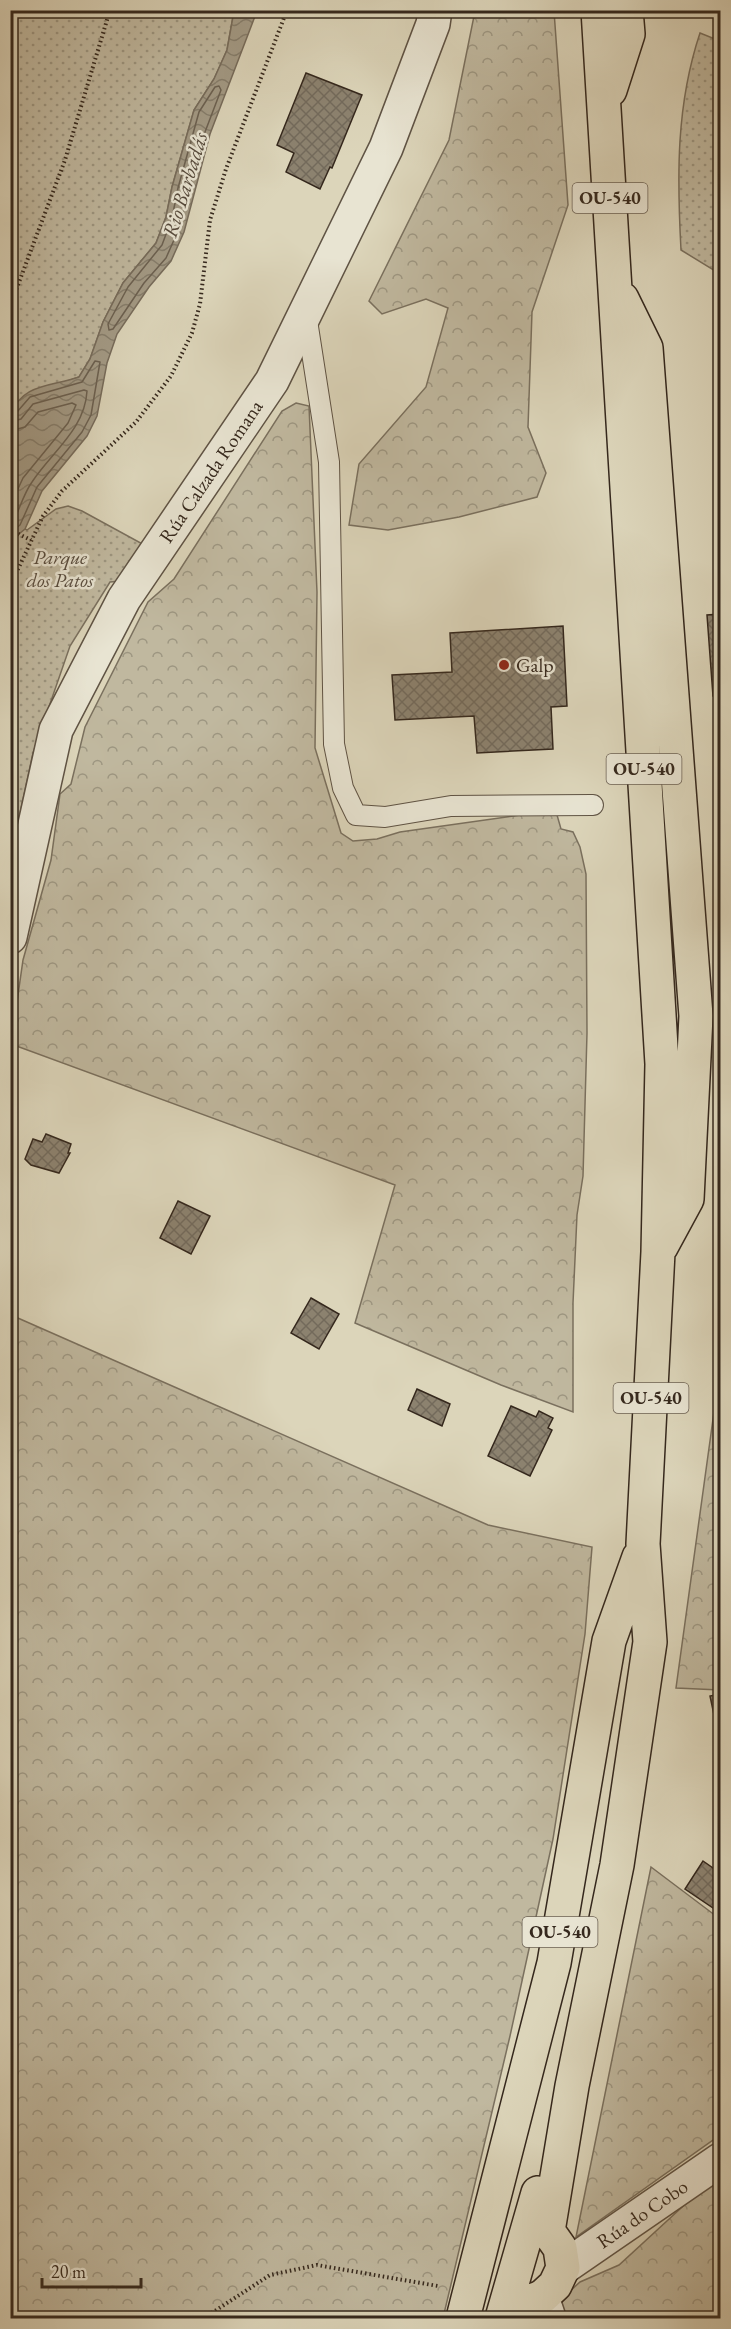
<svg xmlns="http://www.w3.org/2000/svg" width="731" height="2329" viewBox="0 0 731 2329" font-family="'EB Garamond',serif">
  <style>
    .forest { fill: url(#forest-crowns); stroke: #7a705e; stroke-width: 1.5 }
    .park { fill: url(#park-dots); stroke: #7a705e; stroke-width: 1.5 }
    .water { fill: url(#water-waves); stroke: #776c5b; stroke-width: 1.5 }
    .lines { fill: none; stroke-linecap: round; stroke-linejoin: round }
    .shore { stroke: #6c6151; stroke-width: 1.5 }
    .building { fill: url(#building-cross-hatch); stroke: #35281d; stroke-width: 1.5 }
    .service-casing { stroke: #5f5344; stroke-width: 22 }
    .minor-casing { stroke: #5f5344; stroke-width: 36 }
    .primary-casing { stroke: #35281d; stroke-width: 36 }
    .path { stroke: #35281d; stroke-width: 4; stroke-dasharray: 1.5 3; stroke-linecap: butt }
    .service { stroke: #e8e4d2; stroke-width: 20 }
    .minor { stroke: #e8e4d2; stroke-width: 33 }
    .primary { stroke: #dcd5ba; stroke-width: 33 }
    .poi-dot { fill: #8f2418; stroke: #e8e4d2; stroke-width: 2 }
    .labels { text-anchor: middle; stroke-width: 5; stroke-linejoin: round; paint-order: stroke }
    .shield { fill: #e8e4d2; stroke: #6b6053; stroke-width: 1.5 }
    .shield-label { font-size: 18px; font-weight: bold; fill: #35281d }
    .street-label { font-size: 20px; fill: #35281d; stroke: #e8e4d2 }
    .park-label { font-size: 20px; font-style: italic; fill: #584c3e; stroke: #e8e4d2 }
    .poi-label { font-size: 20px; fill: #35281d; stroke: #e8e4d2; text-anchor: start }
    .water-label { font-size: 21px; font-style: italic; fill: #564a3c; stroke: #e8e4d2 }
  </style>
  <defs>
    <pattern id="forest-crowns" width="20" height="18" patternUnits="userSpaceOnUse" patternTransform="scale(1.5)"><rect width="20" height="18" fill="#c0b89f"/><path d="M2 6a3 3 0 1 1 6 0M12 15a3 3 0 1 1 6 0" fill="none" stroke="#9d9681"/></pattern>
    <pattern id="park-dots" width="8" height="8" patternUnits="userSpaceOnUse" patternTransform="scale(1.5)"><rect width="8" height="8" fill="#c0b89f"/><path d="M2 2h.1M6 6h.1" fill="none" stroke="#9d9681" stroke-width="1.8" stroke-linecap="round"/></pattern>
    <pattern id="water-waves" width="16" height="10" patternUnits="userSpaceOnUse" patternTransform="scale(1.5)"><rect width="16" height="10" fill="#a39a85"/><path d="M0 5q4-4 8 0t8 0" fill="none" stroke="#867e6c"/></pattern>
    <pattern id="building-cross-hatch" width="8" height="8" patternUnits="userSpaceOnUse" patternTransform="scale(1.5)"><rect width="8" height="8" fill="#8c826f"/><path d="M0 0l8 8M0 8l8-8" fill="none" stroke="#736a5b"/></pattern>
  </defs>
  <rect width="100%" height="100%" fill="#dcd5ba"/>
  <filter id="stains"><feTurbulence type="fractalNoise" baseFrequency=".00333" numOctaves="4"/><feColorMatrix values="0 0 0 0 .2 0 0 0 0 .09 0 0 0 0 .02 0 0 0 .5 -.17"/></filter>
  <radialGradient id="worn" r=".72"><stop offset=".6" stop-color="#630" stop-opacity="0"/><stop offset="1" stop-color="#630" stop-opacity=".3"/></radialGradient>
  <path class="forest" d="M475 11H554L568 205 532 312 528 427 546 473 537 497 459 517 388 530 349 525 359 464 426 387 448 308 426 299 382 314 369 301 449 140Z
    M296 403 309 406 317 592 315 748 341 833 353 841 377 839 400 832 534 813 557 815 561 829 573 832 580 847 586 874 587 1033 583 1176 577 1215 573 1303V1412L501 1385 355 1323 395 1185 11 1044 23 960 51 860 60 794 71 784 85 727 148 602 174 579 282 411Z
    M11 1315 488 1525 592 1547 585 1634 553 1839 510 2036 443 2318H11Z
    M720 1353V1690L676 1688 717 1390Z
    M651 1867 720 1919V2135L576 2237Z
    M720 2178V2318H566L558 2302 580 2282 619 2265 693 2197Z"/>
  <path class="park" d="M11 11H234L227 50 214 79 194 110 172 187 166 217 156 243 123 283 103 322 90 359 79 377 65 382 11 415Z
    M700 33 720 41V274L681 250C677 176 676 105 700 33Z
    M68 506 82 511 148 547 121 581 110 582 70 646 33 753 11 855V523L27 530 56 509Z"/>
  <path class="water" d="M234 11H257L210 134 184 232 171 261 149 287 117 334 107 363 97 416 87 436 42 491 25 529 14 538 11 546 10 415C23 383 50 387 79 377L90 359 103 322 123 283 156 243 166 217 172 187 194 110 214 79 227 50Z"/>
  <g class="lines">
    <path class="shore" d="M219 86 221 90 205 132 178 231 166 258 144 283 113 329 109 330 108 324 128 287 162 245 172 218 178 188 199 112 215 87Z
      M10 414 17 412 30 397 82 382 95 361 100 362 91 415 82 432 37 487 20 525 10 533
      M10 422 21 419 33 404 84 390 87 391C85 429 52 452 32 482 24 493 20 508 14 520L10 523
      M10 431 25 427 38 412 72 403 76 405 68 423 23 478 10 506"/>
  </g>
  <path class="building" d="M306 73 362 95 332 168 330 167 320 189 286 172 294 153 277 145Z
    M720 614V696H713L707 615Z
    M563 626 567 706 551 707 553 749 477 753 474 716 395 720 392 675 452 672 450 633Z
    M46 1134 71 1144 68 1153H70L59 1173 31 1165 25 1159 33 1139 42 1142Z
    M178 1201 210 1216 191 1254 160 1238Z
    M311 1298 339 1314 319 1349 291 1333Z
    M417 1389 450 1404 442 1426 408 1410Z
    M511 1406 536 1417 539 1411 553 1418 548 1428 552 1430 530 1476 488 1456Z
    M720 1694V1728L717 1729 710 1696Z
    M703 1861 720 1873V1904L716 1910 685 1889Z"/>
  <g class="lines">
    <defs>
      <path id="service" d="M306 314 329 462 334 744 343 788 356 815 385 817 451 806 593 805"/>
      <g id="minor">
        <path id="s1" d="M10 937 56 730 124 599 272 381 386 148 433 24 435 10"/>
        <path id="s2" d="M563 2268 720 2160"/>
        <path d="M542 2297 549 2318"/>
      </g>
      <path id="primary" d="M610 90 628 34 626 10
        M622 299 646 348 696 1016 687 1199 661 1247
        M463 2318 554 1963 609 1641 639 1557
        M502 2318 538 2193
        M523 2318 528 2302 542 2297 555 2285 563 2268 560 2248 548 2231 572 2086 617 1865 650 1642 643 1544 658 1252 662 1064 598 10"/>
    </defs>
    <use href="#service" class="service-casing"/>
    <use href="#minor" class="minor-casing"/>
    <use href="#primary" class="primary-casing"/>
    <path class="path" d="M10 306 65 160 110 10
      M10 530 31 540
      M10 586 43 516 62 491 136 422 171 376 192 333 200 304 210 220 226 169 287 10
      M204 2318 270 2275 317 2265 438 2286"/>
    <use href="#service" class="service"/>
    <use href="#minor" class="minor"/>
    <use href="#primary" class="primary"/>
  </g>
  <circle class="poi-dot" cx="504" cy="665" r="6"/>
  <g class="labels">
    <g class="shield">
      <rect x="572.5" y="183" width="75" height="30" rx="4.5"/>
      <rect x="606.5" y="754" width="75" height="30" rx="4.5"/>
      <rect x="613.5" y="1383" width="75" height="30" rx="4.5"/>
      <rect x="522.5" y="1917" width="75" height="30" rx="4.5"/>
    </g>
    <g class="shield-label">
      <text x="610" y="204">OU-540</text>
      <text x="644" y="775">OU-540</text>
      <text x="651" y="1404">OU-540</text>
      <text x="560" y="1938">OU-540</text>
    </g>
    <g class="street-label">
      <text dy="7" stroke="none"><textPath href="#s1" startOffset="514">Rúa Calzada Romana</textPath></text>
      <text dy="7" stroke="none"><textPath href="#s2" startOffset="96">Rúa do Cobo</textPath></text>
    </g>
    <g class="park-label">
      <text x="60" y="564">Parque<tspan x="60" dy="23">dos Patos</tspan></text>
    </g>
    <g class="poi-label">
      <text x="516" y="672">Galp</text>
    </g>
    <g class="water-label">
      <text transform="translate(185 185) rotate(-73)" y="7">Rio Barbadás</text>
    </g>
  </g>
  <rect width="731" height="2329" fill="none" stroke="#dcd5ba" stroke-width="36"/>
  <rect x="12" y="12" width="707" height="2305" fill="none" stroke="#35281d" stroke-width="3"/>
  <rect x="18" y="18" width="695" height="2293" fill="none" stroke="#35281d" stroke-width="1.5"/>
  <path d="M42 2278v9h99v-9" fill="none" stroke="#35281d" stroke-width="3"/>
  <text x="51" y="2278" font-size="18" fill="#35281d" stroke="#e8e4d2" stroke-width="4.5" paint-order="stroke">20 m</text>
  <rect width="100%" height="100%" filter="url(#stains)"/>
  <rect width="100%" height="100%" fill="url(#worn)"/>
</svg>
